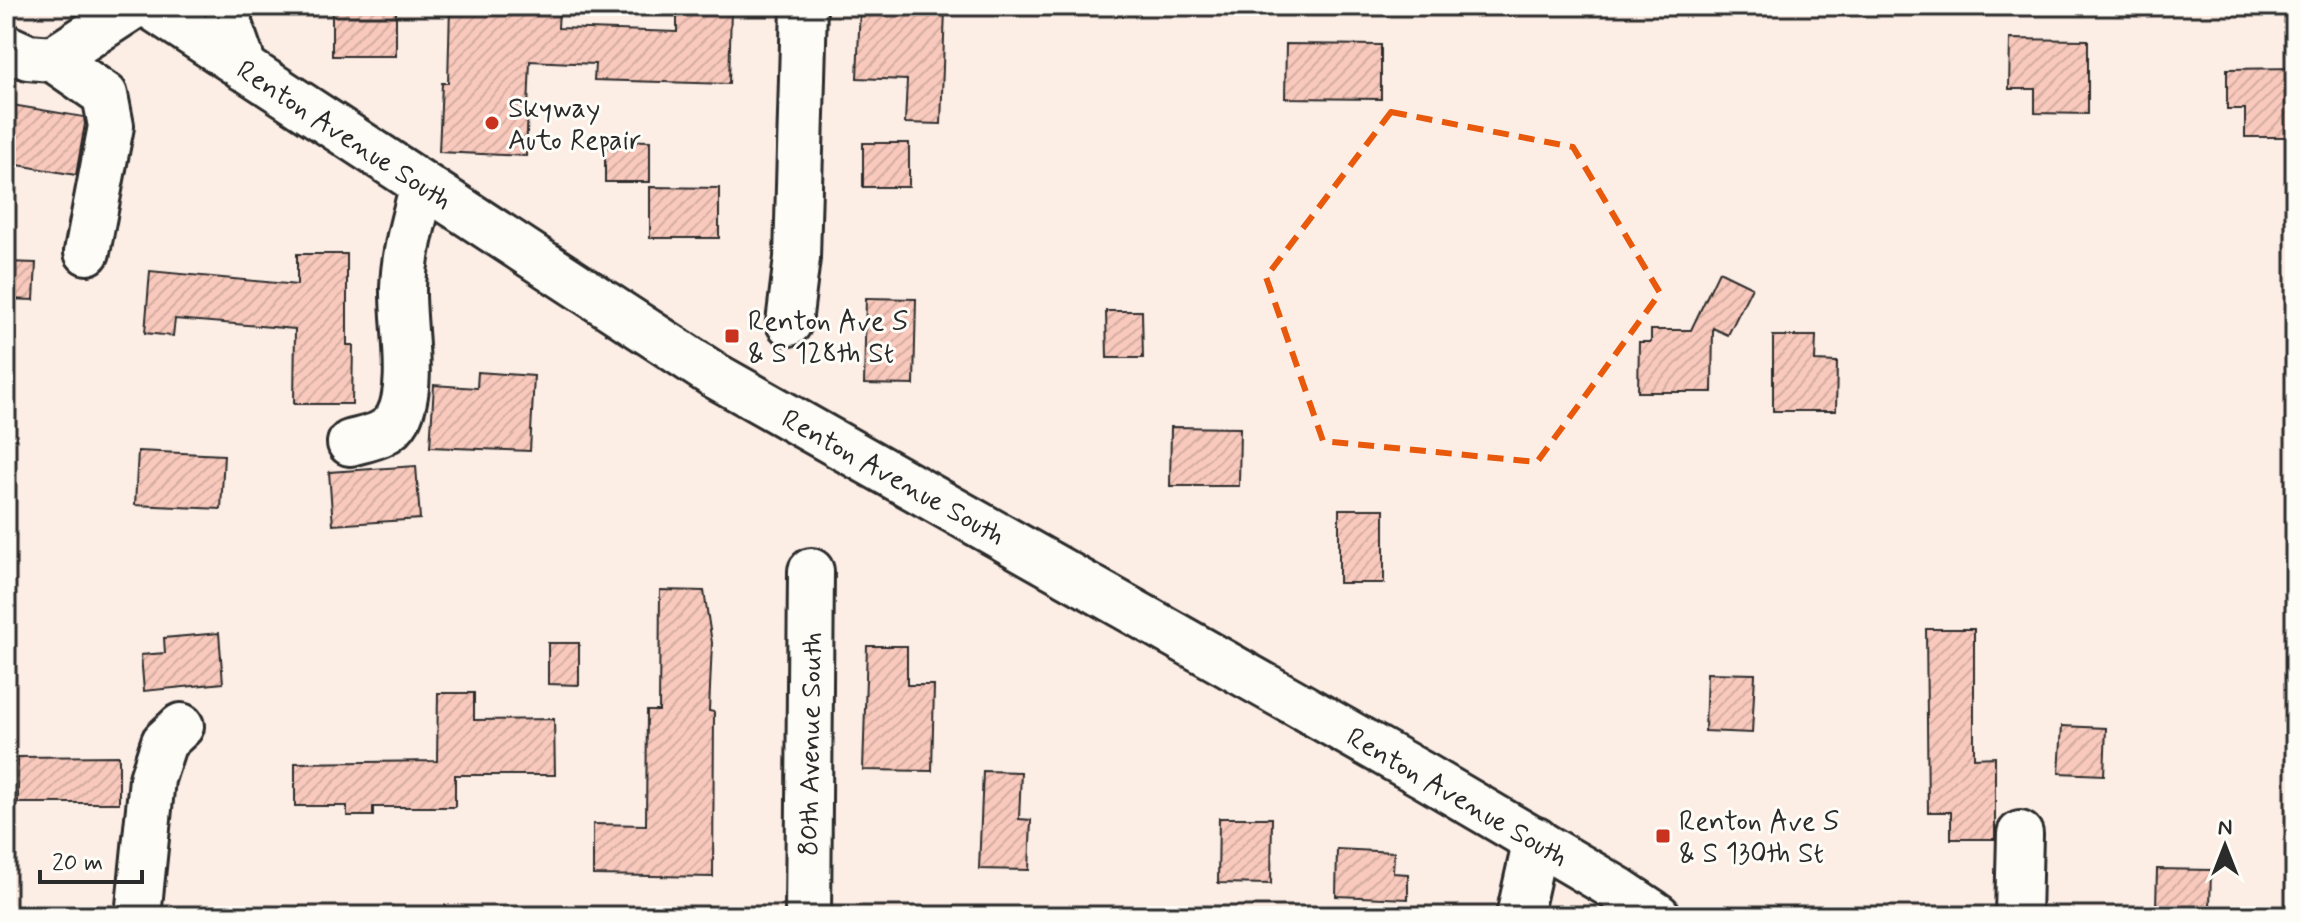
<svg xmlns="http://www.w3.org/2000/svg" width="2301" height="922" viewBox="0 0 2301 922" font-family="Mynerve,sans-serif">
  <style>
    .building { fill: url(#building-hatch); stroke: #2b2b2b; stroke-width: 2 }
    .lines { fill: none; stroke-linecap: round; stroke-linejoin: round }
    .minor-casing { stroke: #2b2b2b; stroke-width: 50 }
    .major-casing { stroke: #2b2b2b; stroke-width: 50 }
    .minor { stroke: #fdfcf7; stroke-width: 44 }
    .major { stroke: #fdfcf7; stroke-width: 44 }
    .marked { fill: none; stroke: #e8590c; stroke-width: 6; stroke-dasharray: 16 10; stroke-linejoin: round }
    .poi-dot { fill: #c8321e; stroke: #fdfcf7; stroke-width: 3 }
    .labels { text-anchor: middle; stroke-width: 6; stroke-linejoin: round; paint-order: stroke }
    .poi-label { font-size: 28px; fill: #2b2b2b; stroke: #fdfcf7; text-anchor: start }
    .street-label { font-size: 28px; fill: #2b2b2b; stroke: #fdfcf7 }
  </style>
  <defs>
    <pattern id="building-hatch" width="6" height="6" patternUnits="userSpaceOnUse" patternTransform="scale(2)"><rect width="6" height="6" fill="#f8c9bc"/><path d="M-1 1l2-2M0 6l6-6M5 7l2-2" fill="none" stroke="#d5ada2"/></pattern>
  </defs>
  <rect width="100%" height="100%" fill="#fcede5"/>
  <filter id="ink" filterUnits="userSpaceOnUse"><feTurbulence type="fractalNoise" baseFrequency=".0125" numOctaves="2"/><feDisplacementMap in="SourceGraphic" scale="16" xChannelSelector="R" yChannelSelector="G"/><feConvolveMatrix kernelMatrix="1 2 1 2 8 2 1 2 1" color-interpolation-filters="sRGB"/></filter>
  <g filter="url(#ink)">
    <path class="building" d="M332 6H396V56H332Z
      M450 6 559 8 558 28 677 32V6L731 8 729 84 594 80 595 64 530 61 526 156 439 152 442 83H448Z
      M860 6 945 9 941 124 905 123 907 80 857 78Z
      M2010 39 2088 40V114L2035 113V89H2009Z
      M1286 44 1381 45V99L1285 98Z
      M2295 68V137H2245V109H2227V69Z
      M6 104 84 117 85 124 76 175 6 163Z
      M605 140 650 141V182H605Z
      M863 143H909V187H863Z
      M650 187 719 188V238H650Z
      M297 254H347V345H353L352 404H294L295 329 175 319 173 336 145 333 150 271 297 285Z
      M6 262 36 263 34 300 6 299Z
      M1719 271 1752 287 1728 335 1713 328 1712 392H1638L1639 342H1651V330H1691Z
      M866 298 916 299 914 385 864 384Z
      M1106 311H1142L1143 358H1107Z
      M1773 336H1816L1815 361 1837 362 1836 411H1773Z
      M478 372 534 376 530 451 430 447 434 385 477 388Z
      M1171 427 1240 428 1239 486H1170Z
      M138 451 224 455 221 509 135 505Z
      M416 466 420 519 333 525 329 472Z
      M1339 509H1384V583H1339Z
      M660 590 704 591 712 643 709 711 714 712 713 877 593 875V824L646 825 647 711H659Z
      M1926 629H1974V758L1995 757V839H1951V812H1928Z
      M219 633 223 683 144 691 141 655 165 653 164 638Z
      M548 643H579V685L548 684Z
      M867 646H907V685H934L932 771 863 770Z
      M1707 673 1755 674 1752 733 1705 731Z
      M438 693H474V720L554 719 555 775H455V807H373V816H347V806H295V763L437 761Z
      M2062 726 2106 728 2104 775 2059 773Z
      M119 756V803H18V757Z
      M983 771 1021 772 1019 819 1031 820 1029 870 979 869Z
      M1219 818H1272L1271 884 1218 883Z
      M1337 849 1394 852 1393 873 1408 874V899L1336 896Z
      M2157 869 2211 870 2210 909 2156 908Z"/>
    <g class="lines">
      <defs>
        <path id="minor" d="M6 47 28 57 53 59 134 6
          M53 59 105 95 111 126 87 252
          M789 323 797 258 804 6
          M350 443C368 438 388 436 398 418 415 386 402 325 403 288 404 253 414 219 423 185
          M138 916 152 779 164 742 181 726
          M808 916 811 571
          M1519 916 1536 840
          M2018 916 2020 834"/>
        <path id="major" d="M150 6 714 375 1423 775 1619 890 1658 916
          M231 6 228 21 245 69"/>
      </defs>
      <use href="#minor" class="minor-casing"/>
      <use href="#major" class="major-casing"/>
      <use href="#minor" class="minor"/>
      <use href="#major" class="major"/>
    </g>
  </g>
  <path class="marked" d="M1391 112 1573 147 1660 293 1537 462 1323 441 1266 277Z"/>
  <g class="poi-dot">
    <circle cx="492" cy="123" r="8"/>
    <rect x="724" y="328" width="16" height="16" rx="4"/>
    <rect x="1655" y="828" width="16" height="16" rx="4"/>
  </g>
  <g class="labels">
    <g class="poi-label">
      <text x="508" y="117">Skyway<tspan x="508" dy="32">Auto Repair</tspan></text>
      <text x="748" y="330">Renton Ave S<tspan x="748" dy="32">&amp; S 128th St</tspan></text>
      <text x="1679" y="830">Renton Ave S<tspan x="1679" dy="32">&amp; S 130th St</tspan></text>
    </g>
    <g class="street-label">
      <text transform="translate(345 134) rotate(33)" y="10">Renton Avenue South</text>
      <text transform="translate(894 476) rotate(29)" y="10">Renton Avenue South</text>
      <text transform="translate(809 744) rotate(-89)" y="10">80th Avenue South</text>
      <text transform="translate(1458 796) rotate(30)" y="10">Renton Avenue South</text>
    </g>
  </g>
  <rect width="2301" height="922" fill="none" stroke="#fdfcf7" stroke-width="32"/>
  <rect x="16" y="16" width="2269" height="890" fill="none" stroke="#2b2b2b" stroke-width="3" filter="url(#ink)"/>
  <g transform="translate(2225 846)" stroke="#fdfcf7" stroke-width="6" paint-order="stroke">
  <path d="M0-6L14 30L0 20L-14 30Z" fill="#2b2b2b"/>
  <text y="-12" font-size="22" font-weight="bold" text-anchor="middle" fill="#2b2b2b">N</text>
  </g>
  <path d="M40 870v12h102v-12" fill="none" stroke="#2b2b2b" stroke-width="4"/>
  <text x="52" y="870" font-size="24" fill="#2b2b2b" stroke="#fdfcf7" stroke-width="6" paint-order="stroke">20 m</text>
</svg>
